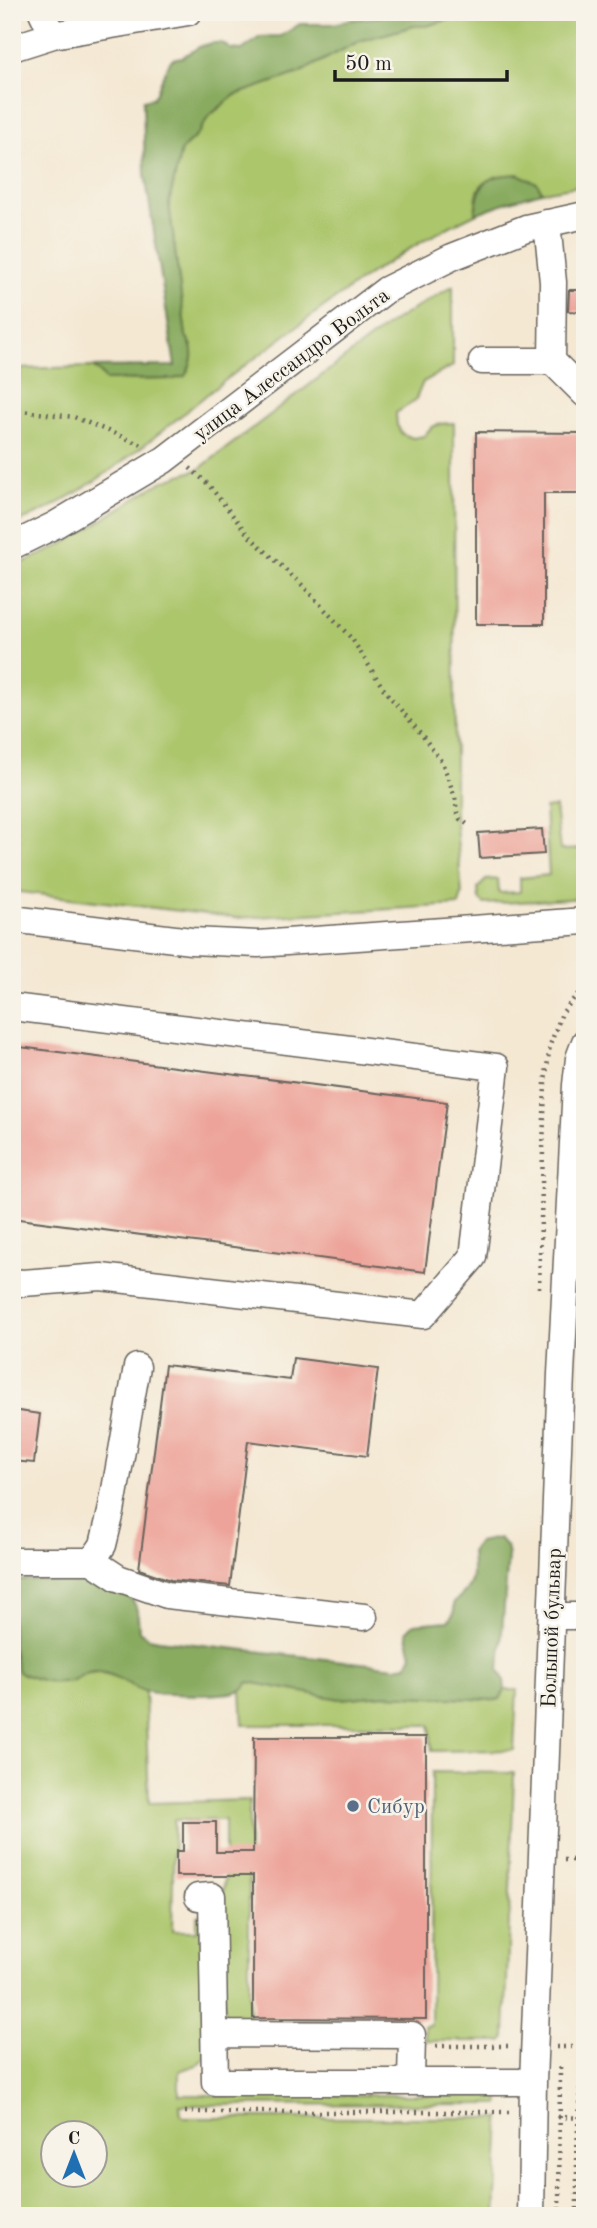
<svg xmlns="http://www.w3.org/2000/svg" width="597" height="2228" viewBox="0 0 597 2228" font-family="'Old Standard TT',serif">
  <style>
    .green { fill: #acc66c; stroke: #647144; stroke-width: 2; fill-rule: evenodd }
    .forest { fill: #89ab60; stroke: #52643e; stroke-width: 2 }
    .building { fill: #eda399 }
    .lines { fill: none; stroke-linecap: round; stroke-linejoin: round }
    .minor-casing { stroke: #68635c; stroke-width: 29 }
    .path { stroke: #68635c; stroke-width: 4.5; stroke-dasharray: 2 5; stroke-linecap: butt }
    .minor { stroke: #fff; stroke-width: 26 }
    .service-dot { fill: #5c6f8a; stroke: #f7f3e8; stroke-width: 2.5 }
    .labels { text-anchor: middle; stroke-width: 5; stroke-linejoin: round; paint-order: stroke }
    .street-label { font-size: 21px; fill: #1c1c1c; stroke: #f7f3e8 }
    .service-label { font-size: 21px; fill: #4e5e75; stroke: #f7f3e8; text-anchor: start }
  </style>
  <rect width="100%" height="100%" fill="#f7f3e8"/>
  <filter id="ink" filterUnits="userSpaceOnUse"><feTurbulence type="fractalNoise" baseFrequency=".0143" numOctaves="2"/><feDisplacementMap in="SourceGraphic" scale="14" xChannelSelector="R" yChannelSelector="G"/><feConvolveMatrix kernelMatrix="1 2 1 2 8 2 1 2 1" color-interpolation-filters="sRGB"/></filter>
  <filter id="wash" filterUnits="userSpaceOnUse"><feTurbulence type="fractalNoise" baseFrequency=".00686" numOctaves="4" result="noise"/><feDisplacementMap in="SourceGraphic" scale="28" xChannelSelector="R" yChannelSelector="G"/><feGaussianBlur stdDeviation="1.57" result="paint"/><feColorMatrix in="noise" values="0 0 0 0 0 0 0 0 0 0 0 0 0 0 0 0 0 1.4 0 .05"/><feComposite in="paint" operator="in"/></filter>
  <g filter="url(#wash)">
    <rect width="100%" height="100%" fill="#f4e8d3"/>
    <path class="green" d="M476 12H585V185L542 192 537 183C519 180 489 168 478 191 476 197 476 207 475 214 408 245 350 287 291 331 264 352 237 371 210 392 149 442 86 496 12 525V369L92 367 99 371 107 380 174 379 185 376 192 345 186 336 169 203 181 150 197 135 209 116 235 95 299 73 359 41 414 26H426Z
      M453 286V366L423 382 415 401 396 413 397 425 402 434 413 438 424 436C432 424 440 423 454 423L455 814 462 894 459 905 239 918 12 891V566C67 549 110 512 158 484 170 477 186 474 199 469L392 322Z
      M555 807 560 850 585 849V898L484 904 479 899 478 888 486 880 498 879 499 893 520 892V878L549 875 545 808Z
      M12 1650 14 1651 15 1662 72 1681C98 1662 120 1679 145 1691L149 1803 249 1800V2023L232 2019 225 2015 221 1904 225 1878V1820H174L172 1931H197V1916L201 1915 205 2057 197 2065 179 2071V2095H501L499 2104 180 2105 181 2115 185 2118H500L495 2216H12ZM52 2134H94V2176H52Z
      M249 1682 340 1699 384 1695 494 1700 500 1699 505 1690H517L514 1750 432 1751 430 1725H243L241 1690Z
      M432 1772 514 1773 505 2037 502 2041H426L424 2026 431 2025Z"/>
    <path class="forest" d="M388 12H476L426 26H414L359 41 299 73 235 95 209 116 197 135 181 150 169 203 186 336C195 350 194 361 185 376L174 379 106 380 99 371 92 367 175 366 145 175 143 100 153 98C161 85 163 71 172 59L182 57 201 46 212 43H222L231 49 242 50 260 37 281 36 300 24H335L347 20 379 17Z
      M518 174 537 183 542 192 507 202 475 214C480 182 483 176 518 174Z
      M499 1538 506 1546 508 1556 499 1670 504 1680 505 1690 500 1699 494 1700 384 1695 340 1699 249 1682C246 1685 244 1688 241 1690 228 1697 159 1695 144 1691 127 1686 115 1672 94 1671 84 1671 79 1679 70 1681 51 1685 35 1679 18 1672 9 1643 12 1611 12 1580 44 1581 108 1575 131 1599 139 1607 138 1620 139 1631L149 1638 159 1640 396 1667 407 1665 412 1655 406 1632 414 1624 448 1621 454 1613V1602C475 1585 473 1578 471 1552L478 1542Z"/>
    <g id="blocks">
      <path class="building" d="M569 290H584L583 312 568 311Z
        M476 432 583 433V493H544V624H476Z
        M542 829 544 854 480 858 478 833Z
        M12 1046 447 1102 425 1272 12 1218Z
        M293 1358 378 1369 367 1456 248 1441 230 1586 171 1580 139 1569 165 1365 290 1380Z
        M12 1410 40 1414 34 1463 12 1461Z
        M254 1737H426V2019L253 2018V1876H176V1851H183V1822H216V1852H253Z"/>
    </g>
  </g>
  <g filter="url(#ink)">
    <use href="#blocks" fill-opacity="0" stroke="#68635c" stroke-width="2"/>
    <g class="lines">
      <defs>
        <path id="minor" d="M42 12 53 35 188 12
          M12 48 53 35
          M547 223 553 282 552 361 585 394
          M482 361H552
          M12 546 55 525 164 460 386 290 452 257 526 228 585 215
          M12 919 191 941 258 944 585 921
          M12 1007 496 1067 473 1257 423 1315 101 1277 23 1283 12 1282
          M12 1561H92L118 1578 167 1595 364 1617
          M92 1561 103 1545 111 1512 137 1367
          M552 1616H585
          M198 1897 212 1896 215 2082H533
          M215 2034 412 2035 411 2081
          M531 2216 533 2082 561 1374 576 1085 579 1058 585 1042"/>
      </defs>
      <use href="#minor" class="minor-casing"/>
      <path class="path" d="M12 410 74 417 142 445
        M190 468 208 484 249 536 302 585 352 639 385 691 422 735 442 762 455 797 457 812 460 819 467 824
        M539 1288 545 1082 550 1045 562 1013 585 985
        M578 1581H585
        M577 1653H585
        M564 1860H585
        M436 2046H511
        M556 2047H585
        M185 2112H509
        M558 2117 585 2118
        M559 2216 560 2066
        M577 2216V2149L585 1980"/>
      <use href="#minor" class="minor"/>
    </g>
  </g>
  <circle class="service-dot" cx="353" cy="1806" r="7"/>
  <g class="labels">
    <g class="street-label">
      <text transform="translate(291 364) rotate(-37)" y="7">улица Алессандро Вольта</text>
      <text transform="translate(551 1628) rotate(-88)" y="7">Большой бульвар</text>
    </g>
    <g class="service-label">
      <text x="367" y="1813">Сибур</text>
    </g>
  </g>
  <rect width="597" height="2228" fill="none" stroke="#f7f3e8" stroke-width="42"/>
  <g transform="translate(74 2154)"><circle r="33" fill="#f7f3e8" stroke="#9f9d96" stroke-width="2"/>
  <path d="M0-5L12 26L0 18L-12 26Z" fill="#1f6fb2"/>
  <text y="-10" font-size="19" font-weight="bold" text-anchor="middle" fill="#1c1c1c">С</text>
  </g>
  <path d="M335 70v10h172v-10" fill="none" stroke="#1c1c1c" stroke-width="3.5"/>
  <text x="345" y="70" font-size="21" fill="#1c1c1c" stroke="#f7f3e8" stroke-width="5" paint-order="stroke">50 m</text>
</svg>
